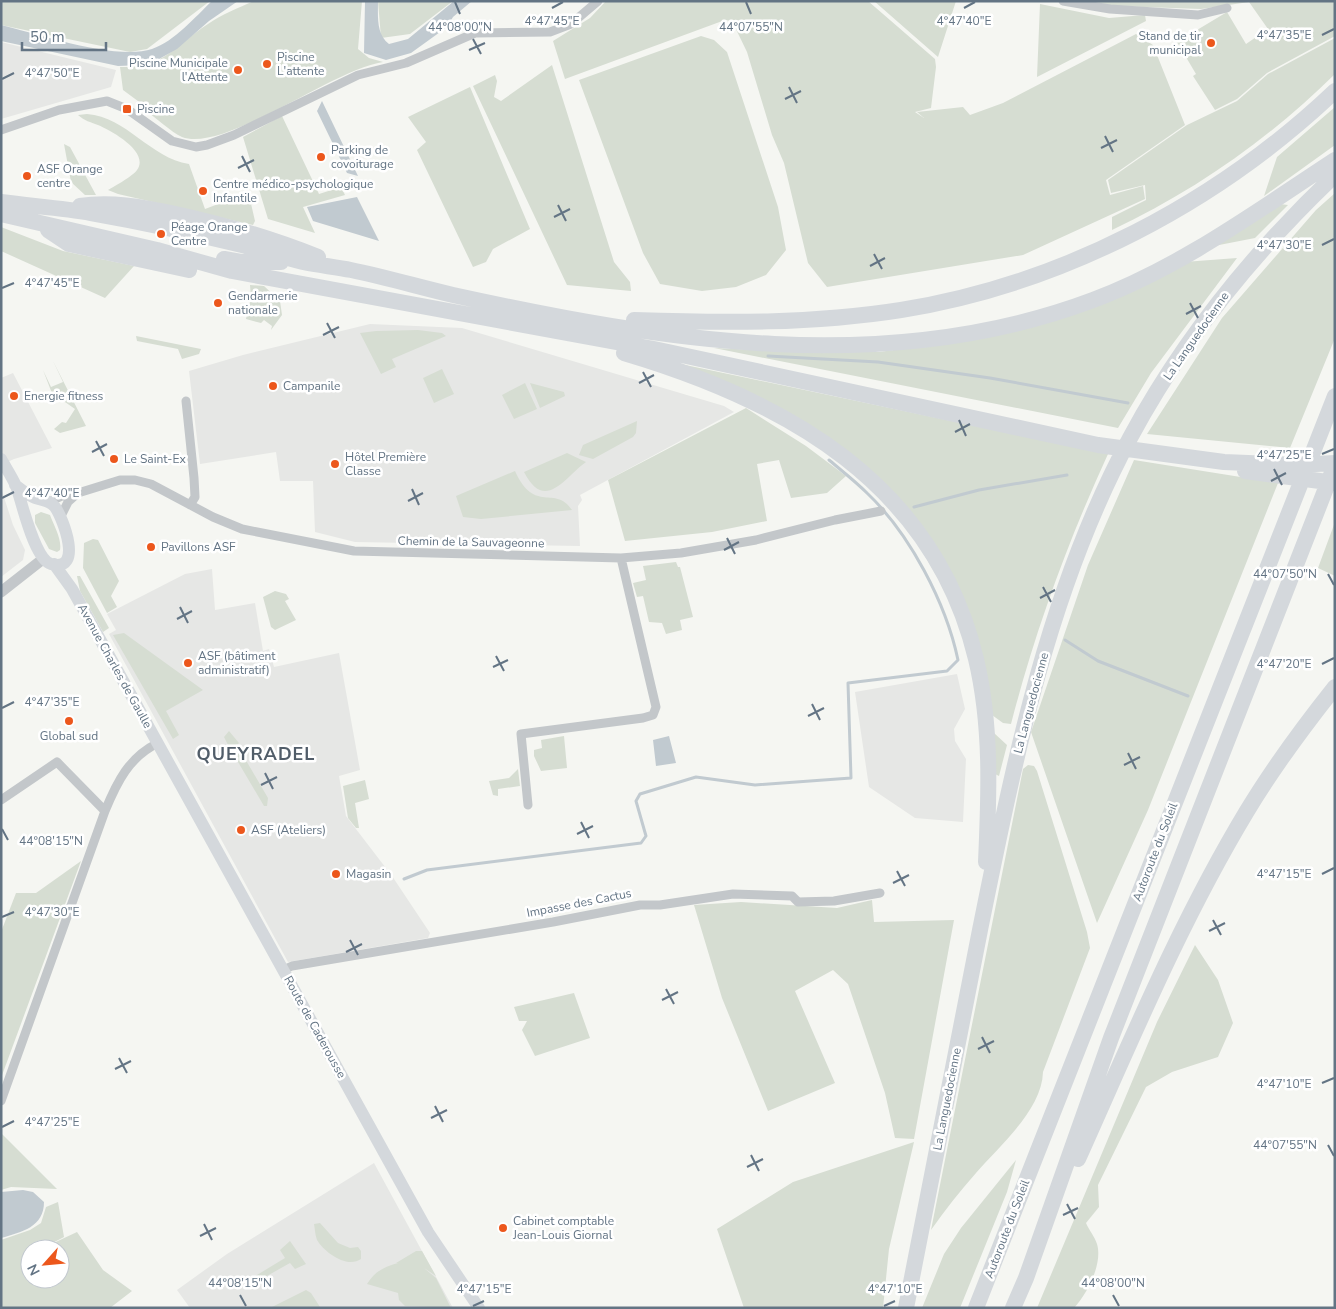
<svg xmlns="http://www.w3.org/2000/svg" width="1336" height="1309" viewBox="0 0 1336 1309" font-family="'Nunito Sans',sans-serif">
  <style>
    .built { fill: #e6e7e5 }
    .green { fill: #d6ddd2; fill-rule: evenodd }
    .water { fill: #c1cad0 }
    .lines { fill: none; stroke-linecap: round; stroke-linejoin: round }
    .stream { stroke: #c1cad0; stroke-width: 3 }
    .minor { stroke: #c3c7ca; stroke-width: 9 }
    .tertiary { stroke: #c3c7ca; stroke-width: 11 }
    .secondary { stroke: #d4d8dc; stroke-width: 12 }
    .motorway { stroke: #d4d8dc; stroke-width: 16 }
    .ticks { fill: none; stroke: #637484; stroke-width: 2 }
    .poi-dot { fill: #ec571c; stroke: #fff; stroke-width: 2 }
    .labels { text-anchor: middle; stroke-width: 5; stroke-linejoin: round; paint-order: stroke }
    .poi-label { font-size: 12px; fill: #637484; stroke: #fff; text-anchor: start }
    .street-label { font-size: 12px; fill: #637484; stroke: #fff }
    .district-label { font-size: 18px; font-weight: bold; letter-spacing: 1px; fill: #515d69; stroke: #fff }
    .ticks-label { font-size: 12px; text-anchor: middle; fill: #637484; stroke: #fff; stroke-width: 5; stroke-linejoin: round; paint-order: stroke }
  </style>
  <rect width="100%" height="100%" fill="#f5f6f2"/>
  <path class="built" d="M1 42 116 70 111 87 1 119Z
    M370 324 462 328 670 390 724 406 734 412 580 495 582 500 578 506 580 546 355 542 315 532 313 481H280L276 452 200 464 189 371 243 355Z
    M13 373 52 448 14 459 1 465V378Z
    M1 488 13 525 25 550 23 560 1 577Z
    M212 569 215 610 255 603 263 651 269 649 274 667 339 653 360 770 339 776 346 816 392 876 430 933 428 938 288 962 109 634 116 630 107 614 185 574Z
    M957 674 965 709 954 729 955 741 966 759 963 822 915 818 869 787 855 692Z
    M374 1163 453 1308H190L177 1290 227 1254Z"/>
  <path class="green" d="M1 1H210L147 49 130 52 1 25Z
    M254 1H362L358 49 369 58 383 62C333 69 225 153 182 137 171 132 155 117 145 110L146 107 123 90 120 67C164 69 175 45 208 24 222 14 238 8 254 1Z
    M378 1H453L410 34 381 38Z
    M606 1H868L935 59 936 67 931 108 915 112 924 118 917 112 963 107 970 115 1003 103 1136 34 1153 45 1185 125 1106 180 1110 195 1143 186 1145 199 1023 255 827 287 808 263 784 163 772 135 747 52 732 21 725 20 565 79 553 41 590 18Z
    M874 1H956L938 57Z
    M1089 1H1335V36L1267 73 1237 99 1215 110 1193 76 1196 74 1177 42 1227 12 1246 44 1268 29 1249 2 1201 9 1115 6Z
    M1040 4 1109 18 1145 15 1146 21 1037 77Z
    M701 36 714 40 727 52 778 207 786 250 766 275 736 287 702 291 660 284 643 253 579 80Z
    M1335 38V74C1270 138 1195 191 1112 230V217L1146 200 1145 185 1111 193 1108 180 1187 125 1237 101 1268 74Z
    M552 65 614 262 630 282 631 291 567 285 473 86 495 75 497 81 494 97 501 101Z
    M470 87 530 229 493 249 486 262 473 267 417 150 426 142 408 117Z
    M1335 107V145L1264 196 1277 157Z
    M87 114C127 117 150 158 189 164L205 209 242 195H249L255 221 253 225 118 194 108 190C115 186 133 176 137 170 150 152 112 131 98 125 90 122 85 121 78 115Z
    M282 116 319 194 341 187 345 195 303 207 315 233 268 219 243 137Z
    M64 144 70 147 96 195H85L71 182Z
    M1335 193V338L1290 448 1147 434 1222 318 1316 210Z
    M1280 204 1288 205 1255 238 1214 246Z
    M1 227 63 251 134 266 105 298 1 251Z
    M1237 258 1151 373 1118 428 714 348 800 352H879L974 339 1184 262Z
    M250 285 264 286 280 301 282 315 271 330 272 326 264 320 261 323 246 319 251 297Z
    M418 330 442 333 446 336 392 359 396 367 381 374 360 333 376 331Z
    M136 336 201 349 199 354 182 359 178 349 137 341Z
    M53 361 86 426 60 433 54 429 62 422 66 423 75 409 55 395 53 396 43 370 51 387 63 382Z
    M676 363 1108 454C1068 541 1035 631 1011 724L1003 723 992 715 980 649 880 480Z
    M442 369 454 394 434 403 423 378Z
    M525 383 537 409 514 419 502 395Z
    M530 383 564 392 565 396 540 408Z
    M746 408 806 446 846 476 827 493 791 498 779 460 757 464 767 521 712 532 625 541 608 480Z
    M637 421 636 433 633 437 593 459 579 455 583 445Z
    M567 453 586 462C565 477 545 513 524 472Z
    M1134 460 1278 483 1148 810 1097 923 1031 732 1088 565Z
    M515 471C535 515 555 484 572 510L481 519 463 517 456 496Z
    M41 512 50 515C54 526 62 539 60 550L57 552 49 549 35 523V515Z
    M1335 522V576L1318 568Z
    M93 539 98 540 119 581 111 596 117 607 107 613 83 568 84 543Z
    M676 562 678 567H680L693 617 680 620 682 630 666 634 662 623 649 622 643 596 637 597 633 583 646 580 643 566Z
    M77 576H80L109 628 103 632 80 591Z
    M275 591 286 594 289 599 285 601 296 620 275 630 271 627 263 597Z
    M124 633 203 690 166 711 179 735 173 739 113 635Z
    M229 731 239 743 237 745 268 798 267 806H264L228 745 224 737Z
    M994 733 1007 745 999 776 995 774Z
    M564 736 567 768 541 771 534 756V750L542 748 541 740Z
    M1028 765 1034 766 1037 771 1087 932 1090 948 1043 1072C1042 1110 1000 1145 976 1173 960 1191 945 1210 931 1230L1023 769Z
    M518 769 520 786 498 789V796L493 795 489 781 509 778Z
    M365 780 369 799 355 803 359 828H356L348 818 343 786Z
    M81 861 1 1078V932L16 893H36Z
    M872 900 874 922 954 920 914 1139 895 1138 885 1093 848 984 833 970 795 991 835 1083 768 1111 722 998 694 905 741 902 837 908Z
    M1195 945 1218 980 1233 1023 1218 1057 1172 1072 1146 1087 1098 1185 1099 1207 1086 1223C1089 1230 1095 1237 1097 1244 1103 1264 1087 1294 1074 1308H1037L1157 1022Z
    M574 993 590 1038 535 1056 522 1030 527 1021H519L514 1007Z
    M1 1133 57 1189 11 1187 1 1190Z
    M914 1142 889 1249 883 1308H744L717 1229 793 1182Z
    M1016 1160 1007 1192 960 1308H922L944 1254 961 1228Z
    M58 1202 64 1237 45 1247 77 1232 103 1270 132 1291 110 1308H1V1240L30 1230 41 1223 46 1207ZM30 1249H60V1279H30Z
    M320 1223 338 1243 350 1248 358 1247 361 1251V1259C347 1269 324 1252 317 1240 315 1235 315 1229 314 1224Z
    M290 1241 306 1264 295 1269 290 1263 249 1286 245 1279 249 1275 252 1278 285 1258 280 1250Z
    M416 1251H422L436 1276 424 1268 436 1278 451 1308 405 1306 399 1300 398 1293 367 1284C375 1271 384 1267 398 1263H396Z
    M306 1290 311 1293 320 1307 270 1308Z"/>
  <path class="water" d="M212 1H238L209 21 177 49 159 59 142 65 118 66 1 41V25C38 34 117 61 152 49 175 41 195 17 212 1Z
    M365 1H378C378 16 376 34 389 44L408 39 454 1H472L453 17 447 27 411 53 386 60 364 53Z
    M322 101 358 176 347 173 317 111Z
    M357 197 379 241 313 221 307 207Z
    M669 736 676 763 656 766 653 740Z
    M23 1190 33 1192 44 1202C44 1227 22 1232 1 1238V1192Z"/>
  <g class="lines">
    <path class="stream" d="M768 356 878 362 990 378 1128 403
      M914 507 979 490 1067 475
      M1065 640 1098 661 1188 696
      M404 879 427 870 641 843 646 836 636 801 640 794 696 777 755 785 851 778 848 683 947 671 958 660C946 603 910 534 867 493 855 481 842 471 829 460"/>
    <path class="minor" d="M1063 1 1110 9 1198 15 1227 8
      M1 130 59 110 107 101 127 109 172 141 196 147 207 145 234 135 358 75 406 63 475 33 550 32 571 24 598 1
      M186 401 194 478 195 497 190 505
      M49 502 62 496H72
      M60 518 68 502 78 493 120 480H135L151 484 213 517 242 529 354 551 621 558 681 553 756 540 835 520 881 511
      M1 800 57 762 105 811
      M528 805 521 734 643 718 653 715 656 707 621 558
      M283 970 292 966 553 922 640 905H660L733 894 792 896 798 902 834 901 880 893
      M1 1101 105 811C117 782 129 757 158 743"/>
    <path class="tertiary" d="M1 592 43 559"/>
    <path class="secondary" d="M1 459C6 468 12 477 16 486 22 502 34 559 51 564 84 573 63 518 55 507 49 499 39 501 31 496 25 493 21 489 15 485
      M54 564 72 589 131 695 428 1232 479 1308"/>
    <path class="motorway" d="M1 202C31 206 62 208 91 213 142 222 193 233 242 245 262 250 282 257 303 262 318 265 335 267 351 270 385 277 419 287 453 295 663 341 886 378 1093 300 1181 267 1257 211 1335 160
      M80 206C111 201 141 207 171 213 222 224 271 238 318 257
      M1 214 157 250 232 271 654 349 1098 445 1224 462 1297 465 1335 463
      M48 230 69 244 189 270
      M224 259 241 262H281
      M634 320C723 323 812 324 901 310 1063 284 1217 203 1335 91
      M624 353C786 401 934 483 976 659 992 726 989 795 986 862
      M1245 471 1335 483
      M1078 1159C1131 1041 1180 922 1247 811 1273 768 1304 726 1335 687
      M906 1308C931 1182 955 1056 980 930 1014 762 1048 590 1130 438 1183 339 1254 252 1335 175
      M976 1308 1335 396
      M1013 1308 1026 1278 1111 1038 1335 465"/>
  </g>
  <path class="ticks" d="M455 2 460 14M746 2 751 14M552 8 563 2M964 8 975 2M1322 35 1334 29M473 39 481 54M469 50 485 43M2 79 14 73M789 87 797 103M785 99 801 91M1105 136 1113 152M1101 148 1117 140M242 156 250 172M238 168 254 160M558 205 566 221M554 217 570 209M1322 245 1334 239M874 254 882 269M870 266 885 258M2 288 14 283M1190 303 1198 318M1186 314 1201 306M327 323 335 338M323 335 339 327M643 372 651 387M639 383 654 375M959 420 966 436M955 432 970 424M96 441 104 456M92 452 107 444M1322 454 1334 449M1274 469 1282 485M1271 481 1286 473M412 489 419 505M2 498 14 492M408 501 423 493M727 538 735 554M724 550 739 542M1328 574 1334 585M1043 587 1051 602M1040 598 1055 590M180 607 188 623M177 619 192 611M496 656 504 671M1322 664 1334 658M493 667 508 660M812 704 820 720M2 708 14 702M808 716 824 708M1128 753 1136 769M1124 765 1140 757M265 773 273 789M261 785 277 777M581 822 589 838M2 829 8 840M577 834 593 826M897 871 905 886M1322 874 1334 868M893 883 909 875M2 917 14 912M1213 920 1221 935M1209 931 1225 923M350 940 358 955M346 952 362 944M666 989 674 1004M662 1000 678 992M982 1037 990 1053M978 1049 994 1041M119 1058 127 1073M115 1069 131 1061M1322 1083 1334 1078M435 1106 443 1122M431 1118 447 1110M2 1127 14 1121M1328 1145 1334 1156M751 1155 759 1171M747 1167 763 1159M1067 1204 1075 1219M1063 1215 1078 1208M204 1224 212 1240M200 1236 216 1228M240 1295 246 1306M1113 1295 1119 1306M473 1306 484 1301M884 1306 895 1301"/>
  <g class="poi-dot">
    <circle cx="1211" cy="43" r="5"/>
    <circle cx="267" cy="64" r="5"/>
    <circle cx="238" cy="70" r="5"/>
    <rect x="122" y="104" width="10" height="10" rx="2.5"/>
    <circle cx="321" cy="157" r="5"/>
    <circle cx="27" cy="176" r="5"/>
    <circle cx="203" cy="191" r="5"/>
    <circle cx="161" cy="234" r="5"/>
    <circle cx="218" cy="303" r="5"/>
    <circle cx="273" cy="386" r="5"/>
    <circle cx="14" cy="396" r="5"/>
    <circle cx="114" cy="459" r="5"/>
    <circle cx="335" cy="464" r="5"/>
    <circle cx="151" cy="547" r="5"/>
    <circle cx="188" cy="663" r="5"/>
    <circle cx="69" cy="721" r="5"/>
    <circle cx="241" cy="830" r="5"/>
    <circle cx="336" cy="874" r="5"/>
    <circle cx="503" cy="1228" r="5"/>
  </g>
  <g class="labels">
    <g class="poi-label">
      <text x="1201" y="40" text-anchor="end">Stand de tir<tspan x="1201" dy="14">municipal</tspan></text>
      <text x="277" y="61">Piscine<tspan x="277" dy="14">L'attente</tspan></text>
      <text x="228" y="67" text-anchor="end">Piscine Municipale<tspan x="228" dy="14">l'Attente</tspan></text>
      <text x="137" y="113">Piscine</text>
      <text x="331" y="154">Parking de<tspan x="331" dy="14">covoiturage</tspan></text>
      <text x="37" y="173">ASF Orange<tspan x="37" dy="14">centre</tspan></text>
      <text x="213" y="188">Centre médico-psychologique<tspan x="213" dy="14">Infantile</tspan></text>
      <text x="171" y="231">Péage Orange<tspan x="171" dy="14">Centre</tspan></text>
      <text x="228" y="300">Gendarmerie<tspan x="228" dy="14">nationale</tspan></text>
      <text x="283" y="390">Campanile</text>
      <text x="24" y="400">Energie fitness</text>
      <text x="345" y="461">Hôtel Première<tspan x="345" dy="14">Classe</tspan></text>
      <text x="124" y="463">Le Saint-Ex</text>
      <text x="161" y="551">Pavillons ASF</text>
      <text x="198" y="660">ASF (bâtiment<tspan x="198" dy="14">administratif)</tspan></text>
      <text x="69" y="740" text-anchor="middle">Global sud</text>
      <text x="251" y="834">ASF (Ateliers)</text>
      <text x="346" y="878">Magasin</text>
      <text x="513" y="1225">Cabinet comptable<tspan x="513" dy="14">Jean-Louis Giornal</tspan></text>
    </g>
    <g class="street-label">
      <text transform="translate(1196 336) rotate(-55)" y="4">La Languedocienne</text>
      <text transform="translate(471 542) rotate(1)" y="4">Chemin de la Sauvageonne</text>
      <text transform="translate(115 666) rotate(61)" y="4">Avenue Charles de Gaulle</text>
      <text transform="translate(1031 703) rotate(-75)" y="4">La Languedocienne</text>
      <text transform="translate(1155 852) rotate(-69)" y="4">Autoroute du Soleil</text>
      <text transform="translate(579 903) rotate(-11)" y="4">Impasse des Cactus</text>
      <text transform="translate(315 1027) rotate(61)" y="4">Route de Caderousse</text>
      <text transform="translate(947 1099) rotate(-79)" y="4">La Languedocienne</text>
      <text transform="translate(1007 1229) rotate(-69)" y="4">Autoroute du Soleil</text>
    </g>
    <g class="district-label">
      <text x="256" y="760">QUEYRADEL</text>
    </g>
  </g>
  <g class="ticks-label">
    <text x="552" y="25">4°47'45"E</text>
    <text x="964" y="25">4°47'40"E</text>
    <text x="460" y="31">44°08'00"N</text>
    <text x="751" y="31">44°07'55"N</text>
    <text x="1284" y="39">4°47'35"E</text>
    <text x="52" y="77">4°47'50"E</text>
    <text x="1284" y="249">4°47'30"E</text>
    <text x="52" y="287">4°47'45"E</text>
    <text x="1284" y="459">4°47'25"E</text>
    <text x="52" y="497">4°47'40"E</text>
    <text x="1285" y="578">44°07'50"N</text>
    <text x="1284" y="668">4°47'20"E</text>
    <text x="52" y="706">4°47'35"E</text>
    <text x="51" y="845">44°08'15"N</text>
    <text x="1284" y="878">4°47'15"E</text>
    <text x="52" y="916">4°47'30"E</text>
    <text x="1284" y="1088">4°47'10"E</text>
    <text x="52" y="1126">4°47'25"E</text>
    <text x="1285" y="1149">44°07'55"N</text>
    <text x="240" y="1287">44°08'15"N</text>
    <text x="1113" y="1287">44°08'00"N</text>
    <text x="484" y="1293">4°47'15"E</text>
    <text x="895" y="1293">4°47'10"E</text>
  </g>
  <rect width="1336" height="1309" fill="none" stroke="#637484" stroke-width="5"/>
  <g transform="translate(45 1264) rotate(243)"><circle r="24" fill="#ffffff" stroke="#c1c7ce"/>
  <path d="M0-4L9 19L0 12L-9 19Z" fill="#ec571c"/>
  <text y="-8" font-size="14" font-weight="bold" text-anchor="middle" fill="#637484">N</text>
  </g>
  <path d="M22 42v8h84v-8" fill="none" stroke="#637484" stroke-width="2.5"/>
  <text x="30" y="42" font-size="15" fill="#637484" stroke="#ffffff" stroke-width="4" paint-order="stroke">50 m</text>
</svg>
